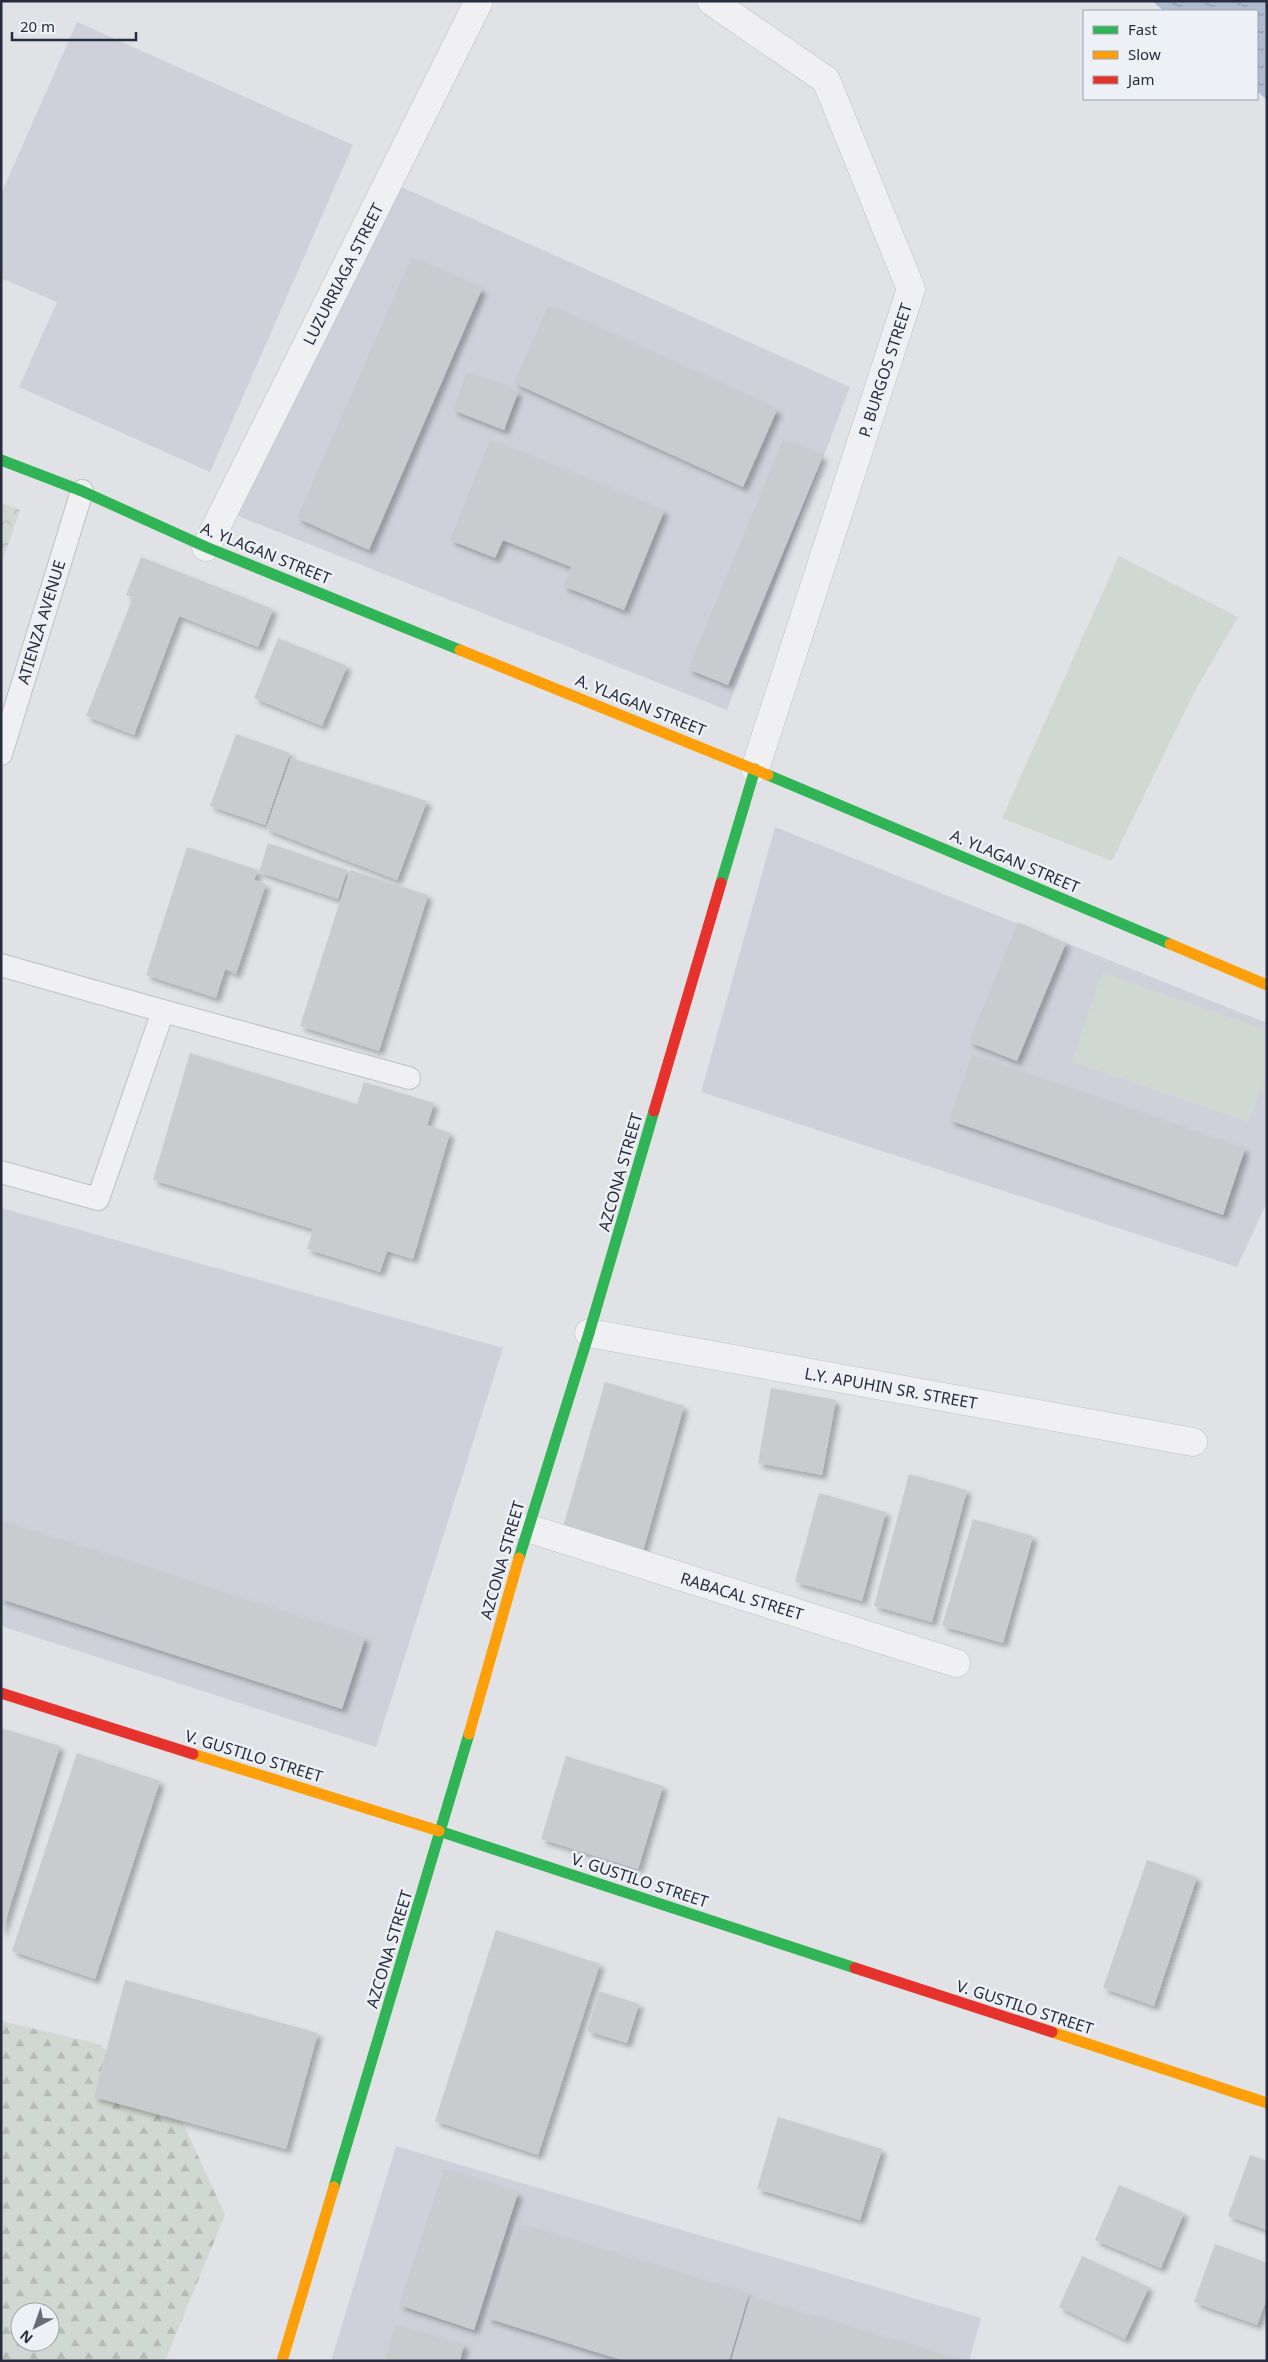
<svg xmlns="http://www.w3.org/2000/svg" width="1268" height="2362" viewBox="0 0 1268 2362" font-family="'Noto Sans',sans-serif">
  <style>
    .built { fill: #ced1d9 }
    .grass { fill: #d0d9d1 }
    .forest { fill: url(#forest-firs); fill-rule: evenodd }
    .park { fill: url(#park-crowns) }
    .water { fill: url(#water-ripples) }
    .building { fill: #cacbcf; filter: url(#shadow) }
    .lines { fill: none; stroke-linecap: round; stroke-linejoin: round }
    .lane-casing { stroke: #bec0c4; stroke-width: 24 }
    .street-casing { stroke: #bec0c4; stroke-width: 29 }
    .lane { stroke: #f0f0f2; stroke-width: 22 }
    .street { stroke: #f0f0f2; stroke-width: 28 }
    .fast { stroke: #30b455; stroke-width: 11 }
    .slow { stroke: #ff9f0a; stroke-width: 11 }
    .jam { stroke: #e5322d; stroke-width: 11 }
    .labels { text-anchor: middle; stroke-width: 5; stroke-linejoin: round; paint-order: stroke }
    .street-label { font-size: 16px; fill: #272d3e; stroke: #edf0f5 }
  </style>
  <defs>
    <pattern id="forest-firs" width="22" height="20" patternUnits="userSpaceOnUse" patternTransform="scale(1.25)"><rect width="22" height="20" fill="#d0d9d1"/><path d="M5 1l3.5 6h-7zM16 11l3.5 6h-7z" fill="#b3bbb4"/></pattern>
    <pattern id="park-crowns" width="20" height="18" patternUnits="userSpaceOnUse" patternTransform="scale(1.25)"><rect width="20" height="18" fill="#d0d9d1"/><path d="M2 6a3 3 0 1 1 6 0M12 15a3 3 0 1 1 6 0" fill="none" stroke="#b3bbb4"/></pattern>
    <pattern id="water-ripples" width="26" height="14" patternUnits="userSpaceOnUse" patternTransform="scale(1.25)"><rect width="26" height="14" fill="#aebcd1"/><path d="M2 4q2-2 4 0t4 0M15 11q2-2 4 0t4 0" fill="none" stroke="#8e99ab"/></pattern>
    <filter id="shadow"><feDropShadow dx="4.5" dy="4.5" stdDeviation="2.5" flood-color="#0004"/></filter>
  </defs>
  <rect width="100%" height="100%" fill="#e0e2e6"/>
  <path class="built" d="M77 22 353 145 210 472 19 387 57 302 1 278V194Z
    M397 185 850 387 727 710 238 516Z
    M775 827 1267 1023V1202L1237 1267 701 1092Z
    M1 1208 503 1348 376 1747 1 1626Z
    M396 2146 981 2318 969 2361H331Z"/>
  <path class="grass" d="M1119 556 1238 617 1196 689 1112 861 1002 818Z
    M1102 973 1267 1030V1070L1249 1122 1072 1062Z"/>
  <path class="forest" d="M1 2021 96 2043 168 2090 225 2215 165 2361H1ZM20 2312H50V2342H20Z"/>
  <path class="park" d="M1 503 20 510 1 565Z"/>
  <path class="water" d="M1152 1H1267V100L1257 91V11H1164Z"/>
  <path class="building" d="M411 258 482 289 369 550 297 518Z
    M548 306 777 410 743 487 514 383Z
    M467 372 518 392 504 430 453 410Z
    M490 440 664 511 624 610 563 586 571 567 503 540 495 558 450 540Z
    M783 440 823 456 728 685 688 669Z
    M141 557 273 609 258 647 179 616 134 735 86 716 133 597 126 595Z
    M278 638 347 666 322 726 254 698Z
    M236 734 290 753 265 825 210 806Z
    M291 758 427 801 397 880 266 829Z
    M268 843 347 870 338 899 259 872Z
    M187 847 258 870 254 880 266 884 236 974 225 969 216 998 146 975Z
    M350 870 428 895 379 1051 300 1026Z
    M1018 922 1066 943 1017 1061 969 1042Z
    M190 1053 357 1104 364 1082 434 1103 427 1125 450 1133 413 1259 387 1251 380 1272 307 1249 313 1229 153 1180Z
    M972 1055 1245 1149 1223 1215 949 1120Z
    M605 1382 684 1406 643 1551 563 1527Z
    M771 1388 836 1400 822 1475 758 1463Z
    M909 1474 967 1490 932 1622 874 1606Z
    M819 1493 886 1512 862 1601 795 1582Z
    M973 1519 1033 1536 1003 1643 942 1626Z
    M1 1521 365 1638 342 1709 1 1599Z
    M1 1728 60 1746 2 1932H1Z
    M77 1753 160 1781 95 1979 12 1951Z
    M566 1756 663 1786 638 1869 541 1839Z
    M1147 1860 1197 1877 1154 2006 1103 1988Z
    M496 1930 600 1964 538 2155 435 2121Z
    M125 1980 318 2033 286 2149 94 2097Z
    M599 1991 639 2004 627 2043 587 2031Z
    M778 2117 882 2149 860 2220 757 2189Z
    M1250 2155 1267 2161V2230L1228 2216Z
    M444 2169 518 2193 474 2330 399 2305Z
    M1119 2185 1184 2213 1161 2268 1095 2240Z
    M516 2223 749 2294 729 2361H625L487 2318Z
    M1215 2244 1267 2263V2298L1257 2325 1194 2302Z
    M1082 2256 1149 2287 1125 2339 1059 2307Z
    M750 2297 960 2360V2361H731Z
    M395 2325 464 2345 460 2361H385Z"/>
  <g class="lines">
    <defs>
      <path id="lane" d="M1 754 82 491
        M1 965 163 1011 409 1078
        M1 1172 98 1199 163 1011"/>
      <path id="street" d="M711 1 826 80 911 289 755 769
        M206 547 479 1
        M589 1333 1193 1442
        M527 1528 956 1663"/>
    </defs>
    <use href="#lane" class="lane-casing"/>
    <use href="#street" class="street-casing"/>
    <use href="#lane" class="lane"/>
    <use href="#street" class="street"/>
    <path class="fast" d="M1 460 82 491 206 547 460 650
      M768 775 1170 944
      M721 883 755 769
      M519 1558 589 1333 654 1111
      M439 1831 855 1968
      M334 2187 469 1734"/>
    <path class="slow" d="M460 650 768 775
      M1170 944 1267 985
      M469 1734 519 1558
      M193 1754 439 1831
      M1052 2032 1267 2103
      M282 2361 334 2187"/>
    <path class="jam" d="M654 1111 721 883
      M1 1693 193 1754
      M855 1968 1052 2032"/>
  </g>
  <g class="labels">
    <g class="street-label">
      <text transform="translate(343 274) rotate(-63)" y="6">LUZURRIAGA STREET</text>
      <text transform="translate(885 370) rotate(-72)" y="6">P. BURGOS STREET</text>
      <text transform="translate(266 553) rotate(22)" y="6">A. YLAGAN STREET</text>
      <text transform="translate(41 622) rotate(-73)" y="6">ATIENZA AVENUE</text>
      <text transform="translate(641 705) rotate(22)" y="6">A. YLAGAN STREET</text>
      <text transform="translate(1015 861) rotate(23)" y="6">A. YLAGAN STREET</text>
      <text transform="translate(620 1172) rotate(-74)" y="6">AZCONA STREET</text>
      <text transform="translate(891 1388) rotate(10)" y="6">L.Y. APUHIN SR. STREET</text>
      <text transform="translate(502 1560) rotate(-74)" y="6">AZCONA STREET</text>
      <text transform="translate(742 1596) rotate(17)" y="6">RABACAL STREET</text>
      <text transform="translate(254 1756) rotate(17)" y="6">V. GUSTILO STREET</text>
      <text transform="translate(640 1880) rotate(18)" y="6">V. GUSTILO STREET</text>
      <text transform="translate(389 1949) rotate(-73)" y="6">AZCONA STREET</text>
      <text transform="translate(1025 2007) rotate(18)" y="6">V. GUSTILO STREET</text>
    </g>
  </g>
  <rect width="1268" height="2362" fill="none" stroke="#272d3e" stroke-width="5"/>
  <rect x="1083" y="10" width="175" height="90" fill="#edf0f5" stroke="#9ea2ac"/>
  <rect x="1093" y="26" width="25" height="8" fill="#30b455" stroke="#9ea2ac"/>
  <text x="1128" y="35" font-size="15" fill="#272d3e">Fast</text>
  <rect x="1093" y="51" width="25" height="8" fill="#ff9f0a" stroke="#9ea2ac"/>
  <text x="1128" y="60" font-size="15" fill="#272d3e">Slow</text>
  <rect x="1093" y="76" width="25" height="8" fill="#e5322d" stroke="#9ea2ac"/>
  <text x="1128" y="85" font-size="15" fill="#272d3e">Jam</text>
  <g transform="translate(35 2327) rotate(221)"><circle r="24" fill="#edf0f5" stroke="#9ea2ac"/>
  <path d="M0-4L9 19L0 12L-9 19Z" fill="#686c79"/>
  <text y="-8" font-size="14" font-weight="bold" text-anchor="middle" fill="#272d3e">N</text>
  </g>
  <path d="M12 32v8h124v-8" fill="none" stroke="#272d3e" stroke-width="2.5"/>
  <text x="20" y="32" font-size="15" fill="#272d3e" stroke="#edf0f5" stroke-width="4" paint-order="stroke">20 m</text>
</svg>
